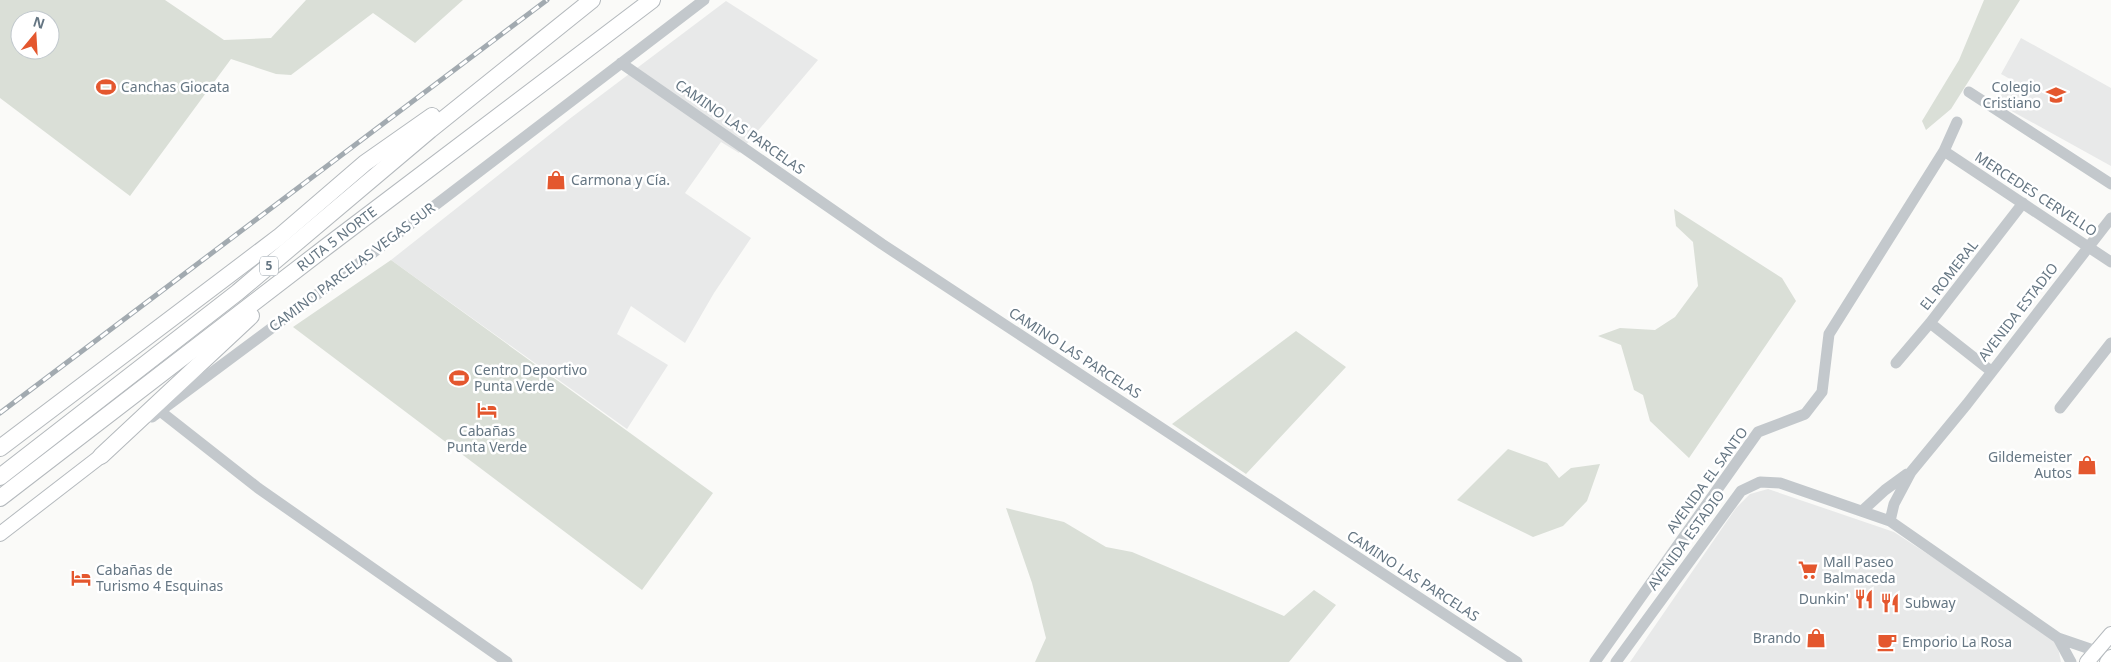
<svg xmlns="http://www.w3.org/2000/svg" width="2111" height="662" viewBox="0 0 2111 662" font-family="'Noto Sans',sans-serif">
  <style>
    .built { fill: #e8e9e9 }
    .green { fill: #dadfd7; fill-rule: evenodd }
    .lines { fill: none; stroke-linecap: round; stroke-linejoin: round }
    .major-casing { stroke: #b5babe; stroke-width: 16 }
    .highway-casing { stroke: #b4b9bd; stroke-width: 18 }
    .minor { stroke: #c3c8cc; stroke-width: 11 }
    .major { stroke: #fff; stroke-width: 14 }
    .highway { stroke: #fff; stroke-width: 16 }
    .rail-casing { stroke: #a2aab0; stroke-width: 5 }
    .rail { stroke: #fff; stroke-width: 3; stroke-dasharray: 9; stroke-linecap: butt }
    .labels { text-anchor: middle; stroke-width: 5; stroke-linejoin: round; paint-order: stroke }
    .shield { fill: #fff; stroke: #939fa8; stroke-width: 1 }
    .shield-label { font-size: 12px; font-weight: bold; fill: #657683 }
    .poi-label { font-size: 14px; fill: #657683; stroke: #fff; text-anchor: start }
    .street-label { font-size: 14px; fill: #657683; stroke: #fff }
  </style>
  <rect width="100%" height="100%" fill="#fafaf8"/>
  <path class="built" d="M726 1 818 60 739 153 721 142 685 193 751 238 714 293 685 343 631 306 617 334 668 365 627 429 391 260 572 117Z
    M2021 38 2111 88V166L1997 103 2010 79 2001 74Z
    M1768 489 1894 532 2056 638 2061 662H1630L1736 508 1750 494Z"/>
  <path class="green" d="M0 0H165L224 40 271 38 306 0H463L415 43 373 13 291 75 276 74 231 59 130 196 0 98ZM20 20H50V50H20Z
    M1984 0H2020L1951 109 1926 130 1922 121 1959 60Z
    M1674 209 1782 278 1796 301 1689 458 1650 421 1643 395 1634 390 1621 345 1598 336 1620 328 1655 330 1675 317 1698 286 1693 242 1676 226Z
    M391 260 713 493 642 590 293 327Z
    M1296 331 1346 367 1246 474 1172 424Z
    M1508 449 1547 463 1559 478 1571 468 1600 464 1587 501 1563 526 1533 537 1457 500Z
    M1006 508 1064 522 1106 547 1132 552 1284 616 1314 590 1336 605 1289 662H1035L1046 638 1032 583Z"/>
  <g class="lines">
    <defs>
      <path id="major" d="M0 534 101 456
        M2087 662 2111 634
        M2107 662 2111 657"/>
      <g id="highway">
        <path d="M0 448 279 237 365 163 432 116"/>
        <path d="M101 456 251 316"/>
        <path d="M0 477 238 292 430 130 592 0"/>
        <path id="s1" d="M0 498 326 247 652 0"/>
      </g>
    </defs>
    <use href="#major" class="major-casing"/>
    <use href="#highway" class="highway-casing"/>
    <path class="minor" d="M621 63 882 244 1517 662
      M1969 92 2111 184
      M1944 151 2111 262
      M1930 323 1991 371
      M1896 363 1930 323 2023 203
      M2060 408 2111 343
      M160 411 258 488 507 662
      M152 417 370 255 704 0
      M1862 511 1885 490 1907 474
      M1890 521 1894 504 1911 472 1967 404 2111 218
      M2058 638 2071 662
      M1595 662 1758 432 1805 414 1822 392 1829 334 1944 151 1957 122
      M1616 662 1741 491 1760 482 1780 483 1890 521 2058 638 2096 651"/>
    <use href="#major" class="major"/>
    <use href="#highway" class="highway"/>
    <defs>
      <path id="rail" d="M0 413 547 0"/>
    </defs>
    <use href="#rail" class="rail-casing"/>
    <use href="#rail" class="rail"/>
  </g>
  <defs>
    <symbol id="stadium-bare" viewBox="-9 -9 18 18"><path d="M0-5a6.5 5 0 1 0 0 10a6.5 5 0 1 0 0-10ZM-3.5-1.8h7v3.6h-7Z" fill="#e4572e" stroke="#fff" stroke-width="2.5" paint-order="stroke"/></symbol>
    <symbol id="school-bare" viewBox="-9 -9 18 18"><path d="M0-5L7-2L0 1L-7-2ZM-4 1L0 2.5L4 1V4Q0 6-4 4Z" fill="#e4572e" stroke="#fff" stroke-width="2.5" paint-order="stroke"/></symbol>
    <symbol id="shop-bare" viewBox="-9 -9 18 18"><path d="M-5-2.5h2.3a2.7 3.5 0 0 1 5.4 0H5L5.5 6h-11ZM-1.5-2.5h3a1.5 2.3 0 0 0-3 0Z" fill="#e4572e" stroke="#fff" stroke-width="2.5" paint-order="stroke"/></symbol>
    <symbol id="hotel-bare" viewBox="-9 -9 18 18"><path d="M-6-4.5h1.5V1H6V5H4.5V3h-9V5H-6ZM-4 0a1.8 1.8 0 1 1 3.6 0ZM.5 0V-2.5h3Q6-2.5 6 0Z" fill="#e4572e" stroke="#fff" stroke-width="2.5" paint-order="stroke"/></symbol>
    <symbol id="supermarket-bare" viewBox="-9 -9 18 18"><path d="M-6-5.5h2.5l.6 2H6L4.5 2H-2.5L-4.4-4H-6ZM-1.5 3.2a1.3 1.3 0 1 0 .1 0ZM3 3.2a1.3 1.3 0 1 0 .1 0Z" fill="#e4572e" stroke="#fff" stroke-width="2.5" paint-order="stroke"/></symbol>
    <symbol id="restaurant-bare" viewBox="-9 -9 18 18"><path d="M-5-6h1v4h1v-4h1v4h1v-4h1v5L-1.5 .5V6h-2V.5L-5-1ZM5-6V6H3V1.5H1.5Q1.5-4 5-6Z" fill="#e4572e" stroke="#fff" stroke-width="2.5" paint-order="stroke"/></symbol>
    <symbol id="cafe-bare" viewBox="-9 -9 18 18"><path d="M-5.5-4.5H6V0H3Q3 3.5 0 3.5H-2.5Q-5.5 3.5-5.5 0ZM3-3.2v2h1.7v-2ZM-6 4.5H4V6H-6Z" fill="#e4572e" stroke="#fff" stroke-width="2.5" paint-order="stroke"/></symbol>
  </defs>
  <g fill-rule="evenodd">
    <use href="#stadium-bare" x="92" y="73" width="28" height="28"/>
    <use href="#school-bare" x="2042" y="81" width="28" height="28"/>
    <use href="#shop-bare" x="542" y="166" width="28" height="28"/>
    <use href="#stadium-bare" x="445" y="364" width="28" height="28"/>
    <use href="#hotel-bare" x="473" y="396" width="28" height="28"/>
    <use href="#shop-bare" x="2073" y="451" width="28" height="28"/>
    <use href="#supermarket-bare" x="1794" y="556" width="28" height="28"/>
    <use href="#hotel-bare" x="67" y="564" width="28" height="28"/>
    <use href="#restaurant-bare" x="1850" y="585" width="28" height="28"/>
    <use href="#restaurant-bare" x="1876" y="589" width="28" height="28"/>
    <use href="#shop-bare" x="1802" y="624" width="28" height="28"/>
    <use href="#cafe-bare" x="1873" y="628" width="28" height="28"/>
  </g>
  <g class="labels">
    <rect class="shield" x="260" y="256.5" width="18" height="19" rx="4"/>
    <g class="shield-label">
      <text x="269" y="270">5</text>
    </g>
    <g class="poi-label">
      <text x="121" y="92">Canchas Giocata</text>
      <text x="2041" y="92" text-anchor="end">Colegio<tspan x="2041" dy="16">Cristiano</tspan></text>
      <text x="571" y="185">Carmona y Cía.</text>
      <text x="474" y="375">Centro Deportivo<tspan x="474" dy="16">Punta Verde</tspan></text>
      <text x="487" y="436" text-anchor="middle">Cabañas<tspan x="487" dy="16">Punta Verde</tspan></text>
      <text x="2072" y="462" text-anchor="end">Gildemeister<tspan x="2072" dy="16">Autos</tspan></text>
      <text x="1823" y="567">Mall Paseo<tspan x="1823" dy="16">Balmaceda</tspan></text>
      <text x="96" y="575">Cabañas de<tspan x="96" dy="16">Turismo 4 Esquinas</tspan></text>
      <text x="1849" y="604" text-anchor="end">Dunkin'</text>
      <text x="1905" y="608">Subway</text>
      <text x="1801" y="643" text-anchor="end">Brando</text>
      <text x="1902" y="647">Emporio La Rosa</text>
    </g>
    <g class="street-label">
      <text transform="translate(740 127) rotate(35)" y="5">CAMINO LAS PARCELAS</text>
      <text transform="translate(2036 194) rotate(33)" y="5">MERCEDES CERVELLO</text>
      <text dy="5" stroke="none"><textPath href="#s1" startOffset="425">RUTA 5 NORTE</textPath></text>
      <text transform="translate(352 267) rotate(-37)" y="5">CAMINO PARCELAS VEGAS SUR</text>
      <text transform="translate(1949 275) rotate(-52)" y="5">EL ROMERAL</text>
      <text transform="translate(2018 312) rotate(-52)" y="5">AVENIDA ESTADIO</text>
      <text transform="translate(1075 353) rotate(33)" y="5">CAMINO LAS PARCELAS</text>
      <text transform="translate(1707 480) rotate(-54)" y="5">AVENIDA EL SANTO</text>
      <text transform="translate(1686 540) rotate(-54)" y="5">AVENIDA ESTADIO</text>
      <text transform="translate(1413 576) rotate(33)" y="5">CAMINO LAS PARCELAS</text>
    </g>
  </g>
  <g transform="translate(35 35) rotate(18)"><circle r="24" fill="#ffffff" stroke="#c1c8cd"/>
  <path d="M0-4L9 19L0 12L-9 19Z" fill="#e4572e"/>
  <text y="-8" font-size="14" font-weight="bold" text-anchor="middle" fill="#657683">N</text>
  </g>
</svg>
